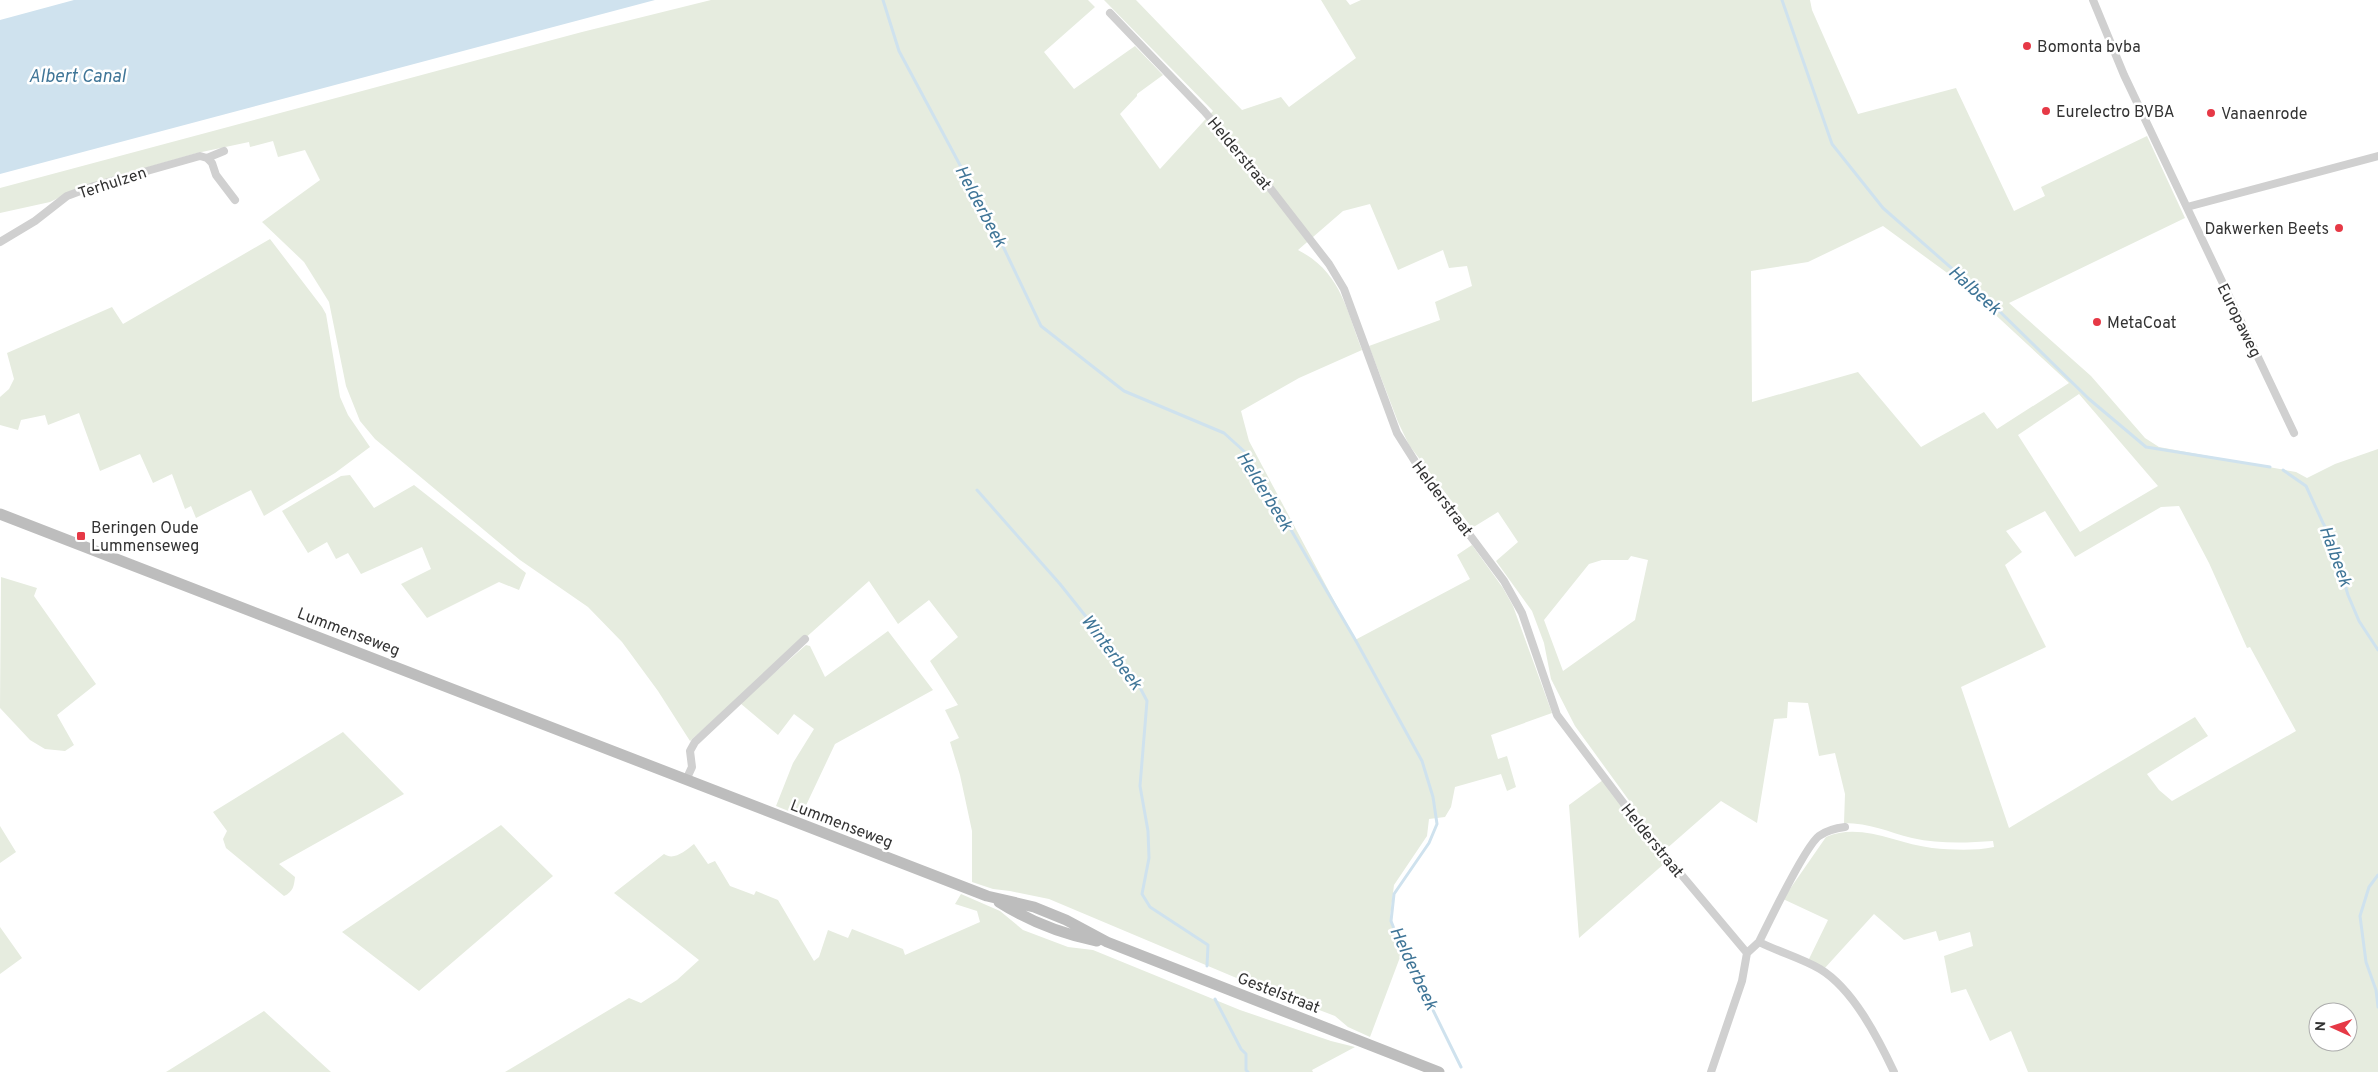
<svg xmlns="http://www.w3.org/2000/svg" width="2378" height="1072" viewBox="0 0 2378 1072" font-family="Overpass,sans-serif">
  <style>
    .green { fill: #e6ecdf; fill-rule: evenodd }
    .water { fill: #cfe2ee }
    .lines { fill: none; stroke-linecap: round; stroke-linejoin: round }
    .stream { stroke: #cfe2ee; stroke-width: 3 }
    .minor { stroke: #d0d0d0; stroke-width: 8 }
    .secondary { stroke: #bdbdbd; stroke-width: 11 }
    .poi-dot { fill: #e63946; stroke: #fff; stroke-width: 2 }
    .labels { text-anchor: middle; stroke-width: 5; stroke-linejoin: round; paint-order: stroke }
    .poi-label { font-size: 16px; fill: #333; stroke: #fff; text-anchor: start }
    .street-label { font-size: 16px; fill: #333; stroke: #fff }
    .water-label { font-size: 18px; font-style: italic; fill: #3f7597; stroke: #fff }
  </style>
  <rect width="100%" height="100%" fill="#fff"/>
  <path class="green" d="M711 0H1088L1095 7 1044 52 1074 89 1135 46 1163 75 1137 94V96L1120 114 1160 169 1213 111 1104 0H1136L1242 110 1281 97 1289 107 1356 58 1321 0H1346L1350 5 1361 0H1810L1812 10 1858 114 1956 88 2014 211 2045 196 2041 187 2147 136 2185 218 2009 303 2091 376 2145 438 2159 447 2296 472 2307 478 2335 464 2378 449V1072H2028L2011 1031 1990 1041 1966 989 1951 993 1944 956 1973 946 1970 932 1939 941 1936 931 1904 940 1874 914 1824 969 1808 961 1828 920 1783 899 1826 837C1861 822 1897 844 1932 848 1952 850 1975 851 1994 847L1993 841C1966 843 1939 844 1912 838 1888 832 1870 823 1844 823L1845 794 1835 753 1819 756 1808 703 1788 702 1787 718 1774 719 1757 823 1721 801 1665 850 1575 726 1551 679 1544 643 1532 611 1496 561 1518 542 1498 512 1472 528 1409 445 1398 422 1369 346 1440 320 1435 302 1472 286 1467 266 1449 268 1443 250 1398 270 1370 204 1343 211 1298 250C1341 272 1346 309 1362 350L1299 378 1241 411 1249 441 1355 640 1470 579 1457 555 1472 545 1503 588 1513 606 1552 713 1491 735 1498 759 1507 756 1516 787 1507 791 1501 774 1455 787 1451 807 1445 817 1429 819 1427 836 1394 885 1390 917 1402 952 1370 1037 1348 1027 1335 1016 1246 982 1049 899 1010 891 993 889 972 882V831L960 775 950 742 959 738 945 710 958 705 930 661 958 637 929 600 898 624 869 581 690 741 658 691 622 642 588 607 520 560 375 439 360 421 346 386 329 302 304 262 262 222 320 180 305 150 278 157 273 141 250 147 249 142 197 153 83 186 50 202 0 213V188L582 32ZM1883 226 1961 283 2069 383 1997 429 1984 412 1921 447 1858 372 1752 402 1751 271 1808 262ZM2079 394 2158 486 2080 532 2018 435ZM2179 506 2209 563 2247 648 2250 647 2296 731 2172 801 2159 790 2147 774 2208 736 2195 717 2009 828 1961 687 2046 647 2005 565 2022 552 2006 531 2045 511 2075 557 2161 507ZM1631 556 1648 560 1635 620 1563 671 1544 620 1589 564 1602 560H1628ZM2318 1012H2348V1042H2318Z
    M270 239 322 307 326 314 340 397 348 415 370 447 335 473 264 516 251 490 196 518 191 506 185 509 172 474 153 483 140 454 100 471 79 413 48 425 45 415 21 420 18 430 0 425V397L9 389 14 379 7 353 112 307 123 324Z
    M350 475 374 508 414 485 526 573 519 590 499 582 427 618 401 584 431 569 422 547 361 574 348 553 336 559 327 542 308 553 282 511 341 476Z
    M1 577 37 588 34 596 96 684 57 715 74 745 65 751 45 749 30 740 0 708Z
    M888 631 933 690 835 744 801 816 776 806 793 763 814 729 794 714 778 735 740 703 806 645 810 646 825 677Z
    M343 732 404 794 279 864 295 877C294 886 293 892 284 896L226 848 223 839 227 831 213 812Z
    M1603 780 1665 863 1579 938 1569 805Z
    M501 825 553 876 419 991 342 932Z
    M0 826 16 852 0 863Z
    M694 844 708 864 715 861 730 886 754 895 756 891 778 900 814 961 819 957 828 930 848 938 852 929 903 949 905 955 980 922 977 911 955 904 961 894 1000 911 1023 930 1068 947 1093 950 1240 1010 1331 1041 1355 1047 1312 1070 1313 1072H505L629 998 641 1003 677 980 699 960 614 893 664 854C674 861 685 851 694 844Z
    M0 927 22 958 0 974Z
    M264 1011 331 1072H166Z"/>
  <path class="water" d="M74 0H655L0 174V20Z"/>
  <g class="lines">
    <path class="stream" d="M883 0 899 51 999 238 1041 326 1124 391 1224 433 1246 453 1356 641 1422 761 1433 797 1437 824 1429 843 1394 894 1391 921 1398 939 1461 1067
      M1782 0 1832 144 1883 208 1989 301 2089 399 2146 447 2270 467
      M2283 470 2306 486 2323 523 2331 537 2348 595 2359 621 2378 650
      M977 490 1060 584 1135 678 1147 701 1140 786 1148 831 1149 858 1142 894 1150 907 1208 945 1207 966
      M2378 875 2369 887 2360 916 2366 962 2376 990 2378 1007
      M1215 999 1241 1049 1246 1054V1070L1248 1072"/>
    <path class="minor" d="M2093 0 2124 75 2294 433
      M1110 13 1204 111 1270 188 1329 264 1344 289 1397 433 1416 463 1504 581 1522 613 1557 715 1643 829 1747 953
      M207 158 224 151
      M2187 207 2378 156
      M0 242 35 221 67 196 94 186 200 156 207 158 212 163 216 175 235 200
      M686 780 692 767 690 751 695 742 805 639
      M1759 942C1779 952 1801 958 1820 969 1853 989 1878 1038 1894 1072
      M1711 1072 1742 981 1747 953 1759 942C1769 922 1805 846 1819 836 1826 831 1836 828 1845 827"/>
    <path class="secondary" d="M0 514 987 896 1034 907 1066 920 1107 942 1439 1072
      M999 902C1029 921 1062 934 1097 941"/>
  </g>
  <g class="poi-dot">
    <circle cx="2027" cy="46" r="5"/>
    <circle cx="2046" cy="111" r="5"/>
    <circle cx="2211" cy="113" r="5"/>
    <circle cx="2339" cy="228" r="5"/>
    <circle cx="2097" cy="322" r="5"/>
    <rect x="76" y="531" width="10" height="10" rx="2.5"/>
  </g>
  <g class="labels">
    <g class="poi-label">
      <text x="2037" y="52">Bomonta bvba</text>
      <text x="2056" y="117">Eurelectro BVBA</text>
      <text x="2221" y="119">Vanaenrode</text>
      <text x="2329" y="234" text-anchor="end">Dakwerken Beets</text>
      <text x="2107" y="328">MetaCoat</text>
      <text x="91" y="533">Beringen Oude<tspan x="91" dy="18">Lummenseweg</tspan></text>
    </g>
    <g class="street-label">
      <text transform="translate(1240 153) rotate(50)" y="6">Helderstraat</text>
      <text transform="translate(112 182) rotate(-18)" y="6">Terhulzen</text>
      <text transform="translate(2240 320) rotate(64)" y="6">Europaweg</text>
      <text transform="translate(1443 498) rotate(53)" y="6">Helderstraat</text>
      <text transform="translate(349 631) rotate(21)" y="6">Lummenseweg</text>
      <text transform="translate(842 823) rotate(21)" y="6">Lummenseweg</text>
      <text transform="translate(1653 840) rotate(51)" y="6">Helderstraat</text>
      <text transform="translate(1279 992) rotate(21)" y="6">Gestelstraat</text>
    </g>
    <g class="water-label">
      <text x="77" y="82">Albert Canal</text>
      <text transform="translate(981 206) rotate(62)" y="6">Helderbeek</text>
      <text transform="translate(1975 290) rotate(42)" y="6">Halbeek</text>
      <text transform="translate(1265 491) rotate(58)" y="6">Helderbeek</text>
      <text transform="translate(2336 556) rotate(70)" y="6">Halbeek</text>
      <text transform="translate(1112 652) rotate(53)" y="6">Winterbeek</text>
      <text transform="translate(1414 968) rotate(65)" y="6">Helderbeek</text>
    </g>
  </g>
  <g transform="translate(2333 1027) rotate(273)"><circle r="24" fill="#ffffff" stroke="#adadad"/>
  <path d="M0-4L9 19L0 12L-9 19Z" fill="#e63946"/>
  <text y="-8" font-size="14" font-weight="bold" text-anchor="middle" fill="#333333">N</text>
  </g>
</svg>
